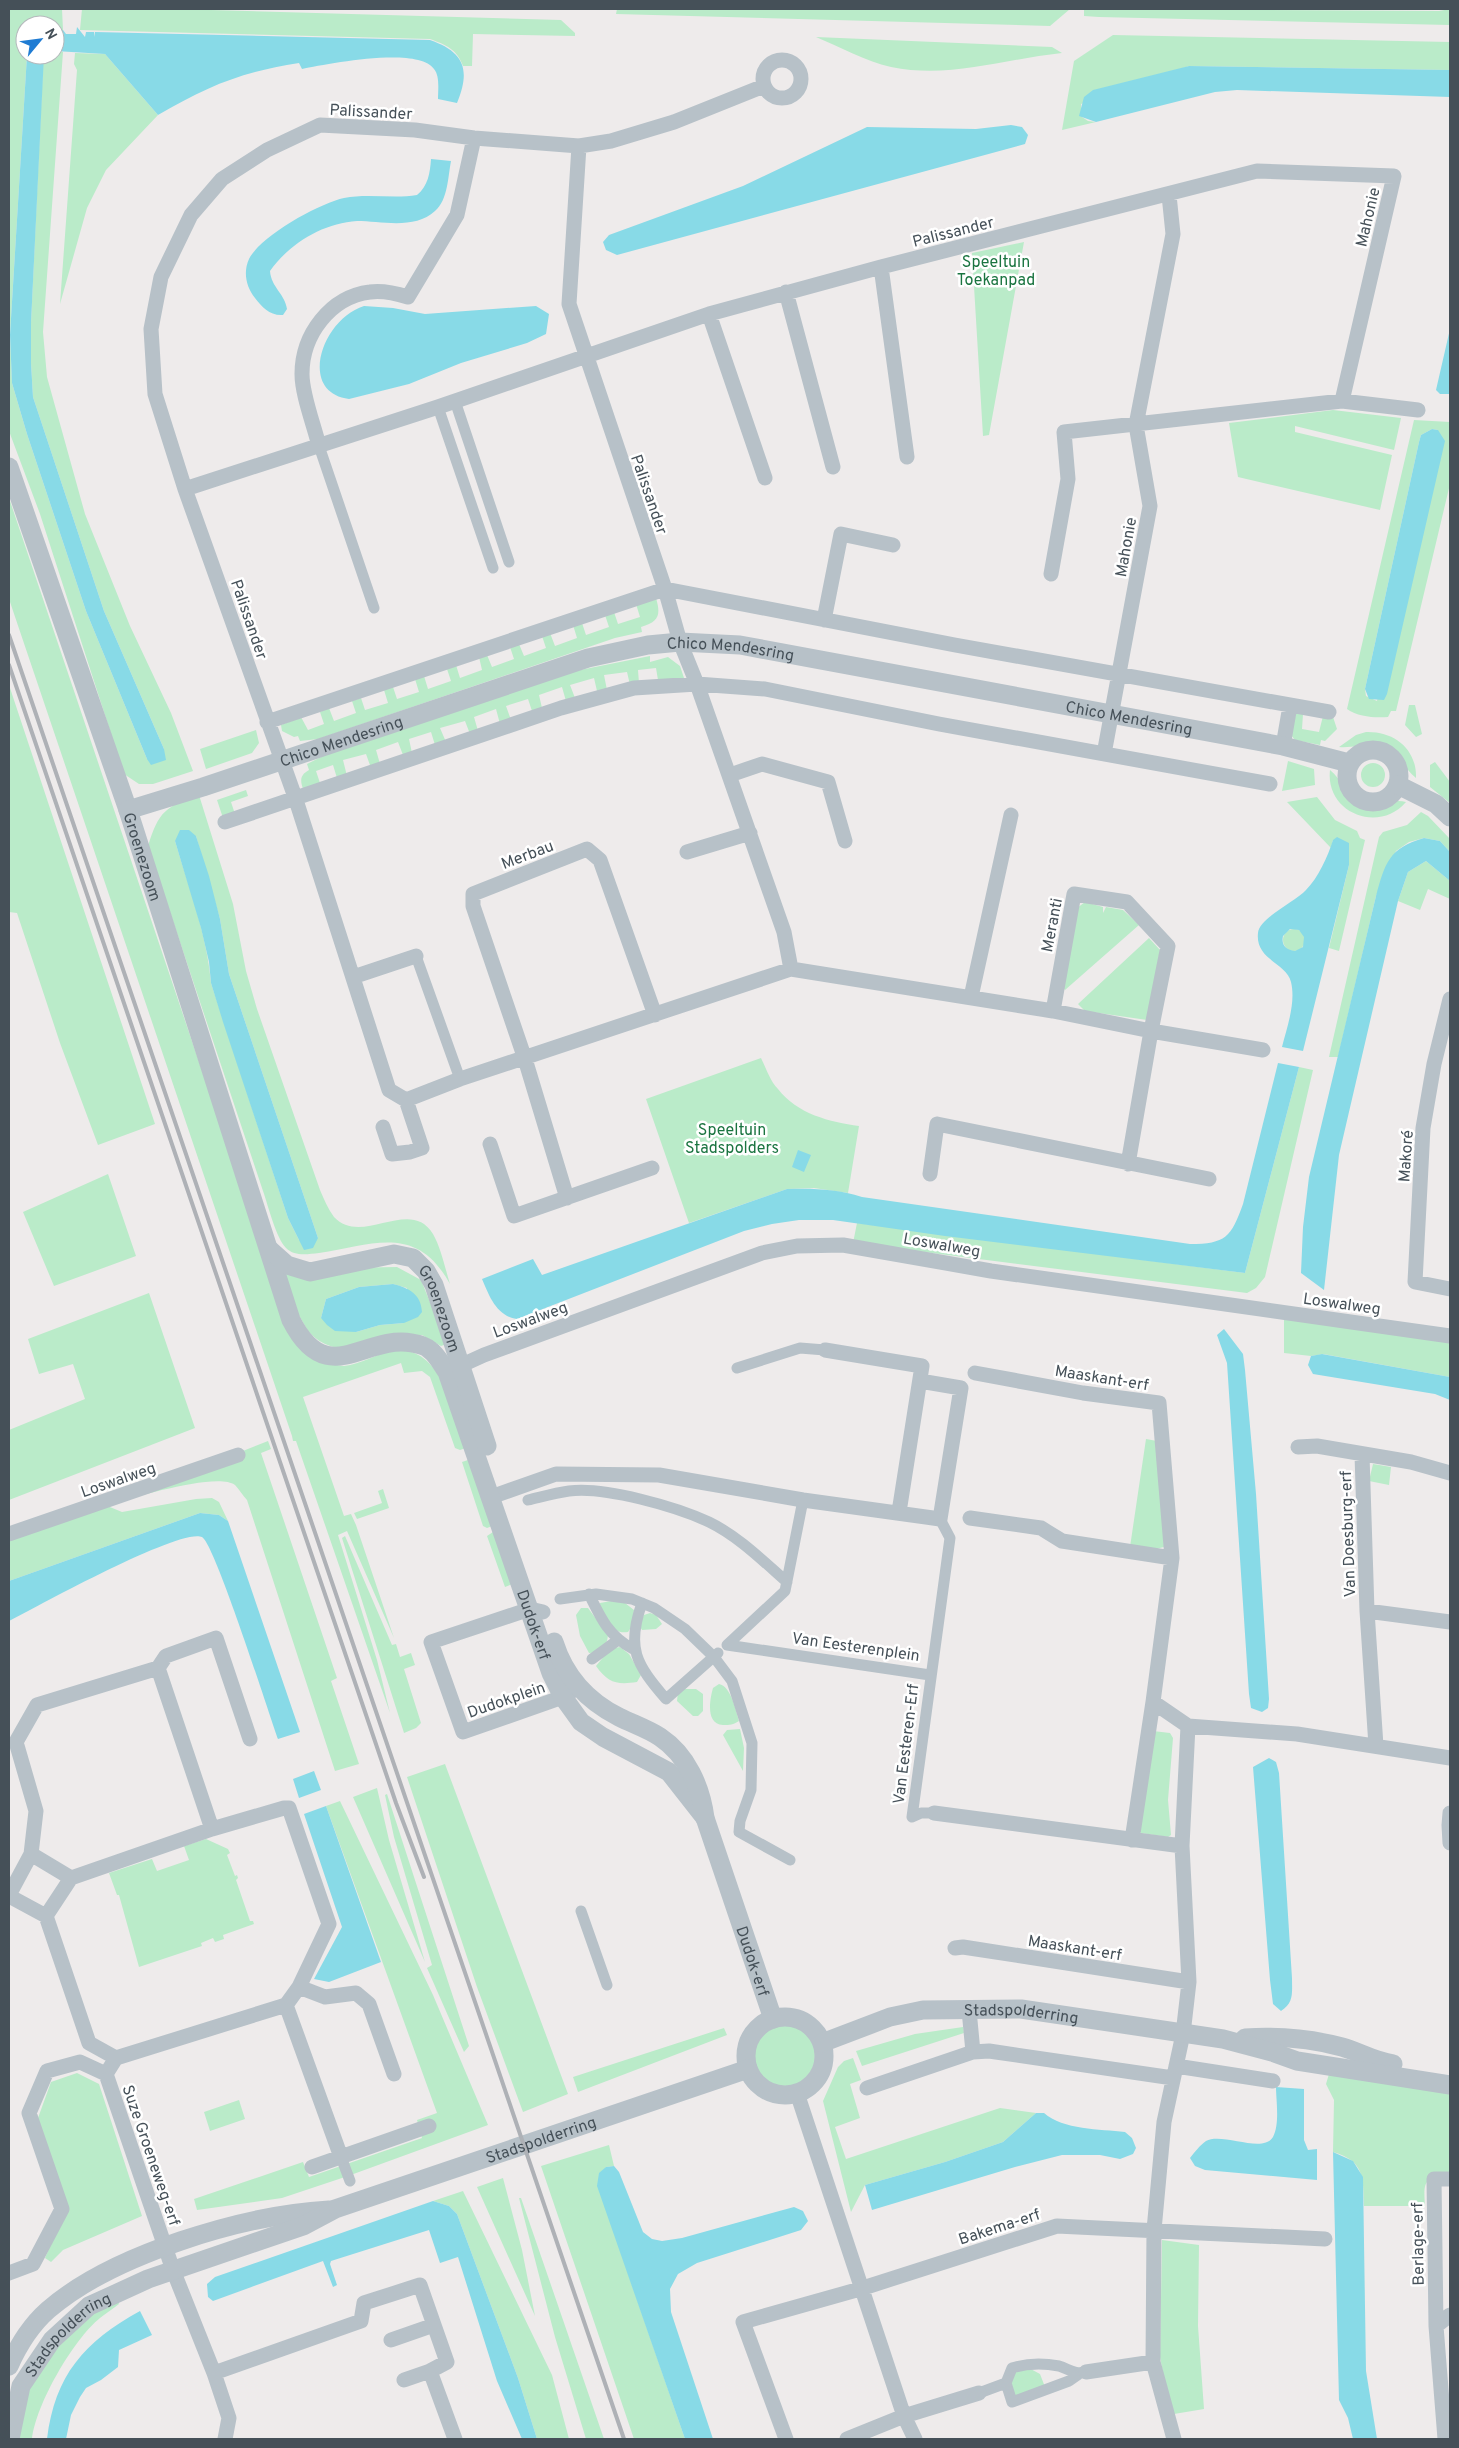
<svg xmlns="http://www.w3.org/2000/svg" width="1459" height="2448" viewBox="0 0 1459 2448" font-family="Overpass,sans-serif">
  <style>
    .green { fill: #baebc9; fill-rule: evenodd }
    .water { fill: #88dae7; fill-rule: evenodd }
    .lines { fill: none; stroke-linecap: round; stroke-linejoin: round }
    .pedestrian { stroke: #b7c1c8; stroke-width: 11 }
    .minor { stroke: #b7c1c8; stroke-width: 15 }
    .tertiary { stroke: #b7c1c8; stroke-width: 19 }
    .rail { stroke: #aeb1b6; stroke-width: 4 }
    .labels { text-anchor: middle; stroke-width: 5; stroke-linejoin: round; paint-order: stroke }
    .street-label { font-size: 16px; fill: #455058; stroke: #fff }
    .park-label { font-size: 16px; fill: #1a7440; stroke: #fff }
  </style>
  <rect width="100%" height="100%" fill="#eeebeb"/>
  <path class="green" d="M9 9H62L63 30H55V25H25L27 55 10 335 12 383 27 434 86 611 147 759 164 749 104 611 33 397 31 363V323L43 65 44 55H55V51L63 52 43 332 47 377 85 514 130 626 171 713 193 771 153 784H139L124 774 40 514 9 431Z
    M82 9H175L561 20 575 33V36L473 34 472 66H463C457 49 446 45 430 39L80 30Z
    M617 9H1070L1050 26 616 14Z
    M1084 9 1439 11 1450 9V25L1099 17 1084 16Z
    M1113 35 1450 42V70L1189 66 1081 104 1082 117 1088 121 1096 122 1062 130 1074 61Z
    M816 37 1052 47 1062 53C1004 59 950 79 891 67 865 61 840 47 816 37Z
    M75 53 105 54 158 115 106 170 87 208 60 304 77 70 74 64Z
    M1024 242 989 435 983 436 972 253Z
    M1333 410 1401 418 1394 450 1295 426V432L1392 455 1380 510 1238 477 1229 423Z
    M1414 420 1450 422V484L1396 711H1391L1388 717C1375 718 1358 717 1347 709ZM1432 429 1438 430 1377 701 1366 696 1365 689 1419 442 1421 435Z
    M9 498 264 1255 326 1362C331 1363 339 1366 344 1366 361 1364 376 1354 392 1351 441 1342 455 1414 466 1448L460 1450 455 1448 430 1377 422 1371 404 1373 401 1363 303 1397 344 1516 351 1514 356 1525 394 1638 347 1531 338 1535 377 1660 390 1713 296 1441H293L292 1436 9 599Z
    M656 598C661 615 659 622 641 627L642 632 615 638 318 739 300 741 298 736 294 737 282 731 281 725 301 717 308 730 324 724 320 712 329 708 334 721 356 713 352 701 361 698 365 710 388 703 384 690 393 687 397 699 419 692 415 679 424 676 428 689 451 681 447 669 456 665 460 678 482 670 479 657 487 655 492 667 514 659 510 647 519 644 524 656 546 648 542 636 550 633 555 646 577 638 573 625 582 623 586 635 609 627 605 615 614 612 618 624 640 617 636 604Z
    M650 656V662L668 657 680 666 684 678 658 680 656 668 638 670 639 683 630 685 627 672 604 675 607 690 597 691 594 678 570 685 575 698 566 701 562 687 539 695 542 708 532 711 528 699 506 706 511 720 500 724 496 709 474 717 478 731 470 734 465 721 440 728 446 742 435 745 431 732 409 739 412 753 403 755 398 742 376 750 380 764 371 768 366 754 343 760 347 776 337 778 333 765 316 771 320 783 303 789C300 780 300 775 309 770L307 764 327 754 575 671Z
    M9 685 155 1124 98 1145 60 1043 17 913 9 912Z
    M1409 705H1415L1422 734 1416 737 1405 725Z
    M1296 713 1303 714 1302 729 1319 732 1323 716 1333 717 1337 729 1325 741 1321 740 1320 745 1295 740 1291 735Z
    M256 730 259 743 252 753 206 769 200 749Z
    M1366 732C1394 731 1417 749 1416 778 1407 771 1403 762 1395 754 1380 737 1358 749 1339 747L1356 735Z
    M1288 761 1314 769 1315 785 1282 791Z
    M1435 762 1450 782V803L1430 787V765Z
    M1361 775a12 12 0 1 1 24 0a12 12 0 1 1-24 0Z
    M1330 770C1342 779 1344 794 1357 802 1374 812 1389 797 1406 802 1379 834 1325 813 1330 770Z
    M246 790 248 796 231 802 235 814 223 818 217 800Z
    M199 795 233 904 246 971 257 1009 320 1190C324 1199 328 1209 334 1217 362 1247 410 1196 433 1234 441 1248 445 1268 450 1284 417 1224 375 1244 319 1253 308 1254 295 1257 286 1248 276 1238 268 1205 263 1191L148 846C159 811 165 807 199 795ZM196 836 220 919 229 974 318 1238 299 1240 288 1218 211 983C207 935 189 888 175 841Z
    M1317 797 1335 820 1357 831 1360 838 1365 840 1339 951 1329 948 1349 865 1333 840 1331 848 1287 802Z
    M1421 812 1428 816 1450 839V852L1440 841 1424 838 1409 842 1396 851 1376 896 1338 1057H1329L1379 837 1383 832 1407 825Z
    M1426 861 1450 881V899L1428 889 1420 910 1398 901 1408 872Z
    M1085 902 1103 907V913L1106 907 1123 910 1139 925 1065 990 1062 986 1077 908Z
    M1283 940a11 11 0 1 1 22 0a11 11 0 1 1-22 0Z
    M1149 938 1160 950 1147 1020 1085 1011 1078 1004Z
    M761 1058C766 1068 770 1081 778 1089 797 1114 830 1122 859 1126L848 1193 814 1188 787 1189 689 1223 646 1099Z
    M1299 1067 1313 1070 1265 1277 1256 1288 1247 1293 853 1243 857 1223 1245 1273Z
    M108 1174 136 1256 54 1286 23 1212Z
    M397 1267 421 1280 447 1344 441 1346 422 1335 338 1348C298 1340 294 1302 281 1269ZM393 1284 407 1288 404 1323 380 1325 356 1332 321 1318 326 1299 359 1287Z
    M149 1293 195 1428 9 1500V1430L85 1399 73 1364 39 1374 28 1339Z
    M1284 1313 1450 1338V1377L1323 1354 1311 1356 1284 1353Z
    M1146 1439 1157 1441 1164 1547 1151 1550 1130 1547Z
    M268 1441 271 1449 261 1453 337 1678 331 1681 359 1764 335 1771 247 1500C243 1496 239 1489 235 1485 217 1472 138 1497 115 1502Z
    M468 1460 495 1525 487 1528 483 1526 462 1462Z
    M1373 1464 1391 1467 1389 1485 1369 1481Z
    M383 1489 389 1508 357 1519 354 1513 382 1503 378 1491Z
    M212 1498 219 1502 228 1521 219 1515 200 1513 9 1581V1539L105 1505 122 1512 196 1499Z
    M496 1530 515 1583 505 1587 487 1536Z
    M345 1536 392 1645 396 1644 400 1657 411 1653 415 1665 404 1669 421 1723 416 1728 404 1733 342 1538Z
    M611 1601 625 1603 634 1610 632 1626 628 1632C612 1635 605 1618 599 1606L600 1603Z
    M581 1608H588L608 1635C607 1647 601 1653 589 1653L580 1636 576 1615Z
    M650 1613 656 1615 662 1624 656 1629 642 1630 639 1625 644 1615Z
    M620 1647 629 1654 641 1675 637 1682C617 1685 608 1683 596 1666L610 1649Z
    M719 1684C731 1686 736 1711 739 1721 733 1725 730 1725 723 1725 705 1724 710 1699 713 1688Z
    M683 1689H696L703 1694V1711L698 1716H693L677 1701 678 1692Z
    M740 1729 744 1748 743 1771 723 1735 727 1730Z
    M1153 1731 1170 1733 1173 1738 1168 1800 1171 1835 1168 1837 1141 1833 1139 1830Z
    M445 1764 568 2094 523 2112 477 1987 407 1777Z
    M377 1788 389 1840 425 1962 353 1797Z
    M387 1794 469 2046 464 2052 427 1968 432 1965 394 1837 385 1795Z
    M340 1801 433 1995 488 2125 348 2176 282 2198 197 2210 194 2199 303 2162 309 2177 422 2138 417 2120 437 2113 326 1806Z
    M206 1839 228 1849 230 1853 227 1855 235 1876 237 1875 238 1878 236 1880 250 1921H253L254 1924 223 1935 224 1939 215 1942 213 1938 201 1943 202 1946 139 1967 119 1895H117L109 1873 152 1859 157 1871 189 1860 184 1846Z
    M753 2056a31 31 0 1 1 62 0a31 31 0 1 1-62 0Z
    M963 2027 964 2033 862 2066 856 2051 915 2034Z
    M724 2028 727 2035 578 2092 573 2077Z
    M853 2058 861 2080 850 2084 860 2118 835 2127 846 2159 1000 2108 1036 2113 1003 2142 945 2162 865 2185 851 2212 823 2101 838 2067 844 2061Z
    M77 2073 99 2084 142 2216 63 2250 51 2262 45 2258 67 2205 38 2118 51 2082Z
    M1329 2074 1442 2090 1450 2094V2173C1425 2179 1423 2179 1425 2206H1364C1363 2178 1365 2161 1333 2152L1334 2100 1326 2084Z
    M239 2100 245 2119 210 2131 204 2112Z
    M609 2145 614 2166 606 2167 598 2186 685 2439H634L541 2166Z
    M503 2178 522 2250 535 2316 477 2187Z
    M463 2191 552 2375 569 2439H537L518 2378 457 2214 449 2206 433 2201Z
    M519 2198H521L604 2439H586L555 2337Z
    M1162 2240 1199 2245 1198 2326 1204 2409 1174 2414 1165 2384 1160 2357Z
    M116 2296 119 2304C113 2309 106 2313 100 2318 73 2340 36 2404 32 2439H15L22 2404 42 2366 59 2341Z
    M1027 2367 1040 2374 1045 2387 1015 2397 1011 2384 1016 2370Z"/>
  <path class="water" d="M77 27 85 37 86 32H94L95 37V32L430 40C464 52 471 69 457 103L438 99C438 90 440 76 434 69 418 46 327 64 302 69L299 63C241 72 208 86 158 115L105 54 55 51V30H63L66 34H76Z
    M27 55H44L31 323V363L33 397 104 611 164 749 166 760 151 765 147 759 86 611 27 434 12 383 10 335Z
    M1189 66 1450 70V97L1237 90 1215 92 1096 122 1079 116 1084 97 1093 90Z
    M1011 125 1022 127 1028 135 1025 144 617 255 606 250 603 242 609 235 743 186 867 127 976 129Z
    M431 159 451 161C448 176 448 200 435 211 415 230 381 221 357 221 323 223 289 244 270 271 271 287 285 294 287 309L283 315C270 316 262 307 255 298 246 287 243 272 249 259 260 236 320 203 344 198 368 193 393 199 417 195 428 186 430 173 431 159Z
    M364 306 393 308 425 314 536 306 549 314 546 334 527 343 461 363 409 384 349 399C297 392 322 319 364 306Z
    M1450 329V394H1440L1436 390Z
    M1432 429 1438 430 1445 441 1387 694 1384 700 1369 699 1365 689 1419 442 1421 435Z
    M180 830H189L196 836 209 876 220 919 229 974 318 1238 313 1248 304 1250 288 1218 223 1022 211 983 209 962 201 928 175 841Z
    M1337 837 1349 843V865L1303 1051 1282 1047C1287 1027 1296 1003 1291 982 1287 963 1255 960 1258 933 1259 918 1295 902 1306 890 1318 878 1328 856 1333 840ZM1290 929 1299 930 1304 937 1303 947 1295 951C1286 950 1281 945 1283 936Z
    M1424 838 1440 841 1450 852V881L1426 861 1408 872 1398 901 1339 1155 1324 1290 1301 1273 1303 1227 1309 1177 1376 896C1385 863 1389 848 1424 838Z
    M1278 1063 1299 1067 1245 1273 945 1236 833 1220H799L772 1224 744 1231 517 1319C496 1316 489 1295 482 1279L533 1259 542 1275 787 1189C813 1188 837 1189 862 1197L1190 1244C1226 1244 1231 1237 1243 1204Z
    M798 1150 811 1155 804 1172 792 1167Z
    M393 1284C409 1288 421 1294 422 1312L418 1317 404 1323 380 1325 356 1332 335 1331 327 1325 321 1318 326 1299 359 1287Z
    M1224 1329 1243 1354 1245 1370 1256 1494 1269 1699 1268 1708 1262 1712 1251 1708 1249 1694 1227 1363 1217 1335Z
    M1322 1354 1450 1377V1400L1435 1394 1313 1374 1308 1365 1311 1356Z
    M200 1513 219 1515 228 1521 300 1732 278 1739C269 1714 215 1544 202 1537 181 1527 36 1607 9 1621V1581Z
    M1269 1758 1276 1762 1279 1773 1292 1978C1292 1993 1294 2003 1281 2011L1273 2004 1270 1980 1253 1767Z
    M314 1771 321 1790 299 1798 293 1779Z
    M326 1806 381 1962 329 1982 314 1979 342 1927 304 1814Z
    M1276 2087 1304 2089V2140L1308 2150 1317 2149V2180L1205 2170 1195 2166 1190 2158C1194 2153 1200 2145 1206 2141 1222 2132 1263 2154 1273 2137 1280 2124 1276 2100 1276 2087Z
    M1036 2113H1044C1063 2130 1100 2129 1125 2132L1132 2138 1136 2148 1133 2154 1120 2159 1100 2155H1062L1015 2167 872 2210 865 2185 945 2162 1003 2142Z
    M1333 2152 1353 2161 1363 2177 1366 2371 1377 2439H1353L1348 2418 1339 2400Z
    M614 2166 619 2172 643 2232 652 2239 662 2241 682 2238 794 2207 803 2211 808 2221 801 2230 697 2263 678 2274 670 2289 671 2312 713 2439H685L597 2186 599 2173 606 2167Z
    M433 2201 449 2206 457 2214 518 2378 537 2439H522L497 2381 458 2257 440 2263 429 2230 331 2261 330 2264 337 2285 333 2287 323 2261 213 2301 208 2297 207 2284 215 2277Z
    M140 2311 152 2335 119 2350 118 2367 101 2380 86 2388 80 2397 71 2415 66 2439H47C55 2375 84 2342 140 2311Z"/>
  <g class="lines">
    <path class="pedestrian" d="M455 401 509 562
      M438 407 493 568
      M319 446 374 608
      M416 956 460 1079
      M737 1368 800 1348 825 1350
      M528 1500C541 1497 555 1493 569 1491 604 1486 677 1507 709 1522 738 1536 763 1561 787 1582
      M803 1500 785 1591 727 1645 930 1675
      M589 1594C601 1619 609 1636 633 1649
      M560 1599 596 1594 632 1599 654 1608 685 1629 714 1657 732 1681 752 1743 751 1790 740 1821 739 1832 790 1860
      M642 1603C626 1648 636 1664 666 1699L718 1653
      M592 1659 618 1640
      M912 1817 950 1538 940 1519
      M912 1817 921 1813H934
      M581 1911 607 1985
      M341 2157 350 2181
      M1006 2383 1012 2402 1069 2381 1079 2374
      M979 2393 1006 2383 1012 2368C1028 2363 1042 2363 1059 2366 1069 2369 1075 2375 1086 2372"/>
    <path class="minor" d="M763 79a19 19 0 1 1 38 0a19 19 0 1 1-38 0Z
      M579 146 569 304 665 589 680 642 697 684 784 932 791 969 460 1079 406 1100 389 1090 295 797 185 489 155 394 151 329 161 277 191 215 222 179 267 150 320 125 415 130 474 138 579 146 611 141 674 122 764 86
      M881 267 907 457
      M786 292 833 467
      M709 314 765 478
      M1342 401 1418 410
      M319 446C314 425 302 395 302 374 302 335 330 297 370 292 383 290 395 293 408 297L457 215 474 138
      M185 489 438 407 709 314 881 267 1257 171 1394 176 1342 401 1064 432 1068 479 1051 574
      M824 620 841 534 893 545
      M267 722 665 589 955 645 1329 712
      M1283 746 1290 706
      M1104 754 1150 506 1136 425 1173 234 1169 195
      M730 775 762 764 828 782 845 841
      M225 822 561 708 634 688 697 684 765 689 939 724 1270 784
      M687 852 750 833
      M1074 894 1127 902 1168 946 1151 1031 1053 1011Z
      M791 969 1053 1011
      M353 977 416 956
      M971 997 1011 815
      M1450 999 1434 1064 1423 1128 1415 1282 1450 1289
      M383 1127 392 1154 410 1152 422 1148 406 1100
      M490 1144 514 1216 652 1168
      M1128 1164 1151 1031 1263 1050
      M930 1174 937 1124 1209 1179
      M567 1198 525 1059 473 906V894L587 849 600 860 655 1015
      M825 1350 922 1366 899 1512
      M451 1370 484 1355 762 1253 797 1246 843 1245 991 1271 1450 1336
      M975 1373 1083 1393 1159 1403 1172 1558 1153 1702 1188 1726 1297 1734 1450 1758
      M1298 1447 1317 1446 1411 1462 1450 1473
      M1362 1455 1367 1611 1376 1746
      M491 1497 556 1474 659 1475 803 1500 940 1519 961 1388 920 1381
      M970 1518 1041 1528 1062 1541 1172 1558
      M9 1534 238 1455
      M1367 1611 1450 1622
      M543 1612 530 1609 431 1642 463 1732 563 1697 572 1691
      M158 1668 166 1656 216 1638 250 1739
      M934 1813 1182 1846
      M1450 1813 1449 1825 1450 1843
      M1132 1840 1153 1702
      M31 1854 36 1811 16 1742 37 1705 158 1668 212 1829
      M9 1895 31 1854 71 1878 46 1916 9 1896
      M46 1916 89 2043 116 2058
      M955 1948 963 1947 1189 1982
      M299 1987 325 1997 356 1993 369 2004 394 2074
      M286 2005 341 2157
      M969 2010 973 2052
      M1176 2066 1273 2081
      M106 2074 173 2270 214 2373 229 2418 225 2439
      M867 2088 973 2052 989 2051 1173 2078
      M797 2093 904 2416 915 2439
      M312 2167 429 2126
      M9 2273 33 2264 62 2209 29 2113 47 2071 80 2062 106 2074 116 2058 286 2005 299 1987 329 1924 289 1808H284L212 1829 71 1878
      M1436 2326 1450 2315
      M391 2340 434 2325
      M1086 2372 1153 2362
      M214 2373 361 2321 364 2303 420 2285 447 2362 430 2371
      M404 2380 430 2371 455 2439
      M786 2439 743 2322 860 2289 1057 2226 1325 2239
      M847 2439 904 2416 979 2393
      M1174 2439 1153 2362 1154 2230 1164 2122 1183 2034 1189 1982 1182 1846 1188 1726
      M1445 2439 1436 2326 1434 2179H1450"/>
    <g class="tertiary">
      <path id="s1" d="M9 467 128 810 291 1320C327 1391 364 1334 412 1343 418 1344 426 1346 430 1350 437 1355 442 1365 447 1372L551 1673 563 1697 581 1722 603 1737 669 1772 705 1818"/>
      <circle cx="1373" cy="776" r="26"/>
      <path d="M1398 785 1436 804 1450 817"/>
      <path id="s2" d="M128 810 203 787 588 658 648 645 680 642 740 645 1283 746 1349 763"/>
      <path id="s3" d="M269 1249 287 1265 310 1272 394 1254 413 1258 426 1271 434 1285 487 1446"/>
      <path id="s4" d="M554 1642C565 1677 587 1701 619 1717 633 1724 648 1729 660 1737 687 1755 701 1787 705 1818L773 2019"/>
      <circle cx="785" cy="2056" r="39"/>
      <path d="M1245 2038C1276 2036 1312 2039 1342 2047 1360 2052 1373 2061 1393 2064"/>
      <path id="s5" d="M822 2043 890 2017 923 2010 1021 2009 1223 2039 1272 2052 1297 2061 1450 2085"/>
      <path d="M9 2366C18 2346 31 2325 48 2310 113 2254 244 2215 329 2210"/>
      <path id="s6" d="M10 2439 21 2386 52 2340 89 2306 148 2279 303 2226 335 2209 748 2069"/>
    </g>
    <path class="rail" d="M9 635 624 2439
      M9 665 396 1803 424 1877"/>
  </g>
  <g class="labels">
    <g class="street-label">
      <text transform="translate(371 111) rotate(3)" y="6">Palissander</text>
      <text transform="translate(1367 217) rotate(-77)" y="6">Mahonie</text>
      <text transform="translate(953 231) rotate(-14)" y="6">Palissander</text>
      <text transform="translate(650 494) rotate(71)" y="6">Palissander</text>
      <text transform="translate(1125 547) rotate(-80)" y="6">Mahonie</text>
      <text transform="translate(250 619) rotate(71)" y="6">Palissander</text>
      <text dy="6" stroke="none"><textPath href="#s2" startOffset="629">Chico Mendesring</textPath></text>
      <text dy="6" stroke="none"><textPath href="#s2" startOffset="1034">Chico Mendesring</textPath></text>
      <text dy="6" stroke="none"><textPath href="#s2" startOffset="224">Chico Mendesring</textPath></text>
      <text transform="translate(527 854) rotate(-21)" y="6">Merbau</text>
      <text dy="6" stroke="none"><textPath href="#s1" startOffset="412">Groenezoom</textPath></text>
      <text transform="translate(1051 925) rotate(-79)" y="6">Meranti</text>
      <text transform="translate(1405 1156) rotate(-86)" y="6">Makoré</text>
      <text transform="translate(942 1244) rotate(10)" y="6">Loswalweg</text>
      <text transform="translate(1342 1303) rotate(8)" y="6">Loswalweg</text>
      <text dy="6" stroke="none"><textPath href="#s3" startOffset="212">Groenezoom</textPath></text>
      <text transform="translate(530 1319) rotate(-20)" y="6">Loswalweg</text>
      <text transform="translate(1102 1377) rotate(9)" y="6">Maaskant-erf</text>
      <text transform="translate(118 1479) rotate(-19)" y="6">Loswalweg</text>
      <text transform="translate(1347 1534) rotate(-92)" y="6">Van Doesburg-erf</text>
      <text dy="6" stroke="none"><textPath href="#s1" startOffset="1352">Dudok-erf</textPath></text>
      <text transform="translate(856 1646) rotate(8)" y="6">Van Eesterenplein</text>
      <text transform="translate(506 1699) rotate(-19)" y="6">Dudokplein</text>
      <text transform="translate(905 1744) rotate(-83)" y="6">Van Eesteren-Erf</text>
      <text transform="translate(1075 1947) rotate(9)" y="6">Maaskant-erf</text>
      <text dy="6" stroke="none"><textPath href="#s4" startOffset="394">Dudok-erf</textPath></text>
      <text dy="6" stroke="none"><textPath href="#s5" startOffset="205">Stadspolderring</textPath></text>
      <text dy="6" stroke="none"><textPath href="#s6" startOffset="642">Stadspolderring</textPath></text>
      <text transform="translate(152 2155) rotate(71)" y="6">Suze Groeneweg-erf</text>
      <text transform="translate(999 2226) rotate(-18)" y="6">Bakema-erf</text>
      <text transform="translate(1417 2244) rotate(-91)" y="6">Berlage-erf</text>
      <text dy="6" stroke="none"><textPath href="#s6" startOffset="125">Stadspolderring</textPath></text>
    </g>
    <g class="park-label">
      <text x="996" y="267">Speeltuin<tspan x="996" dy="18">Toekanpad</tspan></text>
      <text x="732" y="1135">Speeltuin<tspan x="732" dy="18">Stadspolders</tspan></text>
    </g>
  </g>
  <rect width="1459" height="2448" fill="none" stroke="#455058" stroke-width="20"/>
  <g transform="translate(40 40) rotate(61)"><circle r="24" fill="#ffffff" stroke="#b5b9bc"/>
  <path d="M0-4L9 19L0 12L-9 19Z" fill="#207cd3"/>
  <text y="-8" font-size="14" font-weight="bold" text-anchor="middle" fill="#455058">N</text>
  </g>
</svg>
